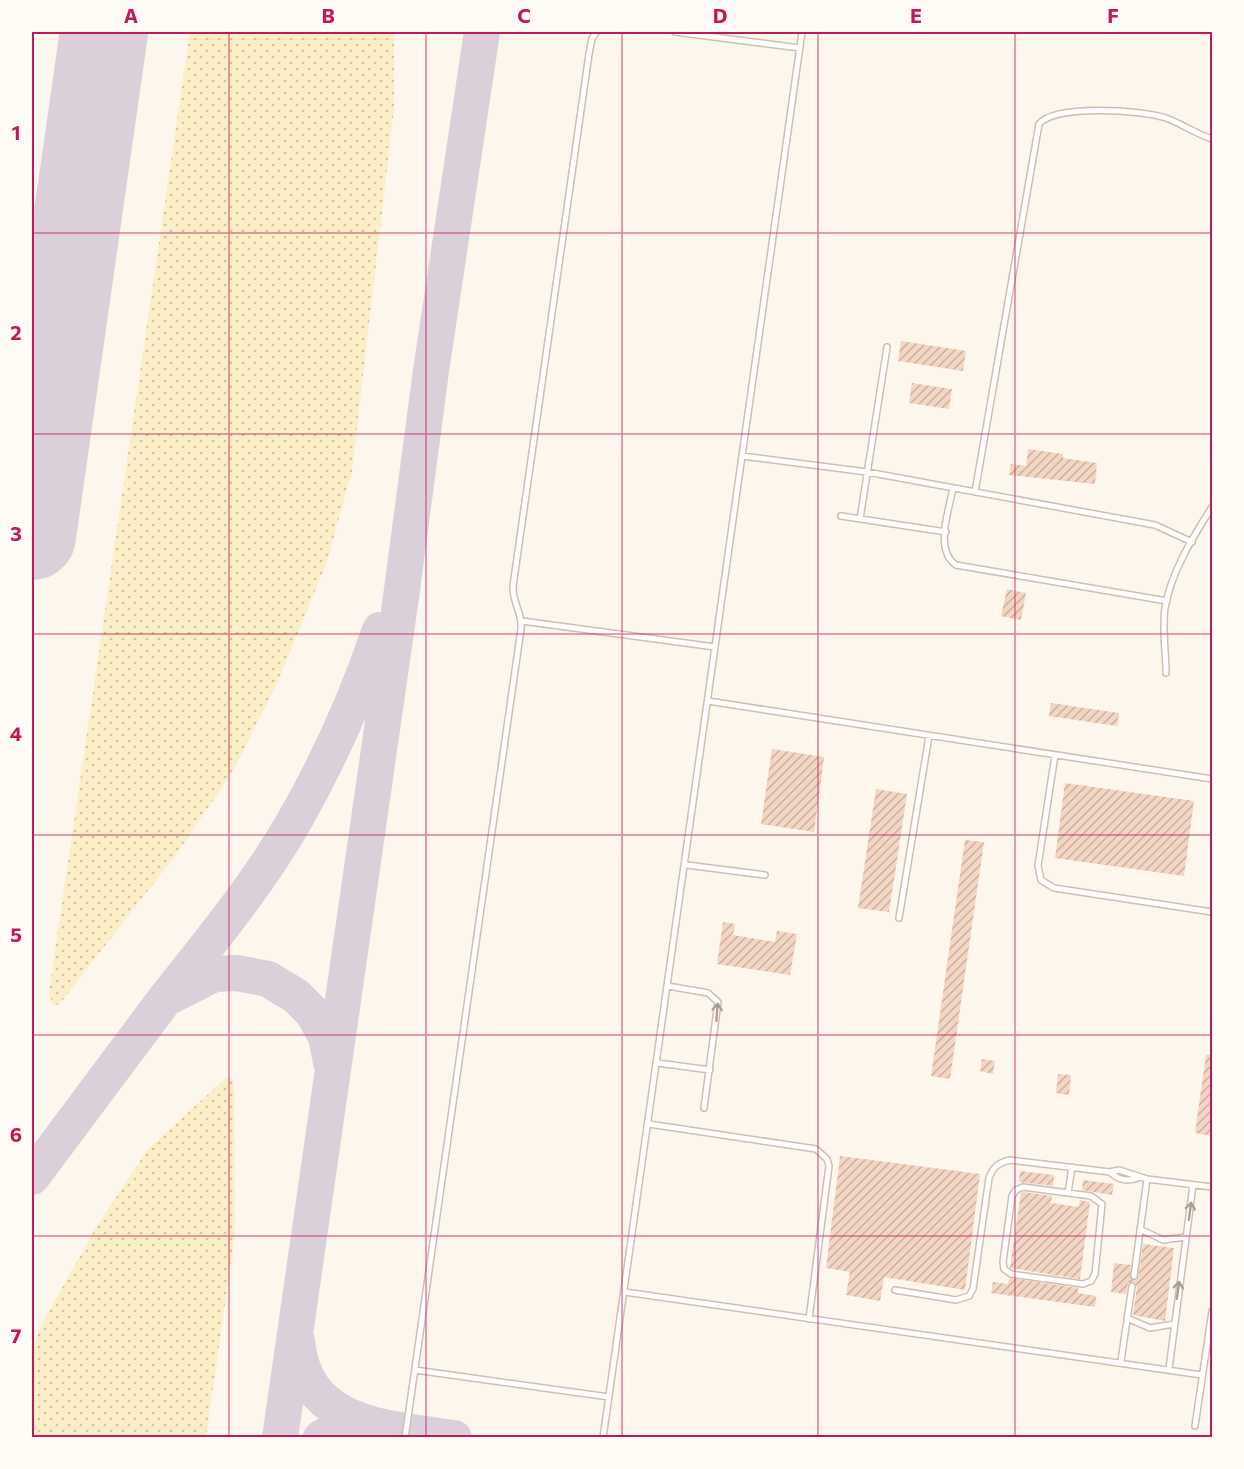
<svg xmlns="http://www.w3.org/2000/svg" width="1244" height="1469" viewBox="0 0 1244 1469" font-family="Commissioner,sans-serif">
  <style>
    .sand { fill: url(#sand-dots) }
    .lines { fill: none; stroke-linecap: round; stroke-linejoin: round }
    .taxiway { stroke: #dbcfda; stroke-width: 36 }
    .runway { stroke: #dbcfda; stroke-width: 88 }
    .building { fill: url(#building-hatch) }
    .service-casing { stroke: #d1beb0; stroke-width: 8 }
    .service { stroke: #fff; stroke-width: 5 }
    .oneway { stroke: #af9d94 }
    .grid { fill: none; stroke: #c2185b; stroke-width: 1.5; stroke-opacity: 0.55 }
    .neatline { fill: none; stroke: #c2185b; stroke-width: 2 }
    .grid-label { font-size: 20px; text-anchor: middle; font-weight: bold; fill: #c2185b }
  </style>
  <defs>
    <pattern id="sand-dots" width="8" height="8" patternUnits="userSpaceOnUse" patternTransform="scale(1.5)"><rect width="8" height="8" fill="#fcefc7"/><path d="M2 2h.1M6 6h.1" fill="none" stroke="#d1c5a4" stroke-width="1.8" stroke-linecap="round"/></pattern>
    <pattern id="building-hatch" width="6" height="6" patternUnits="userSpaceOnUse" patternTransform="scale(1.5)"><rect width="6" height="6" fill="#f3d5c3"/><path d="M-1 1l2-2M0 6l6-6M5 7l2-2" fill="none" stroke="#cab0a1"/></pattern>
  </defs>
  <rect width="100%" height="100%" fill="#fdf6ec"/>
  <path class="sand" d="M190 32H394V108L352 471 327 562 278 681 233 771 178 852 62 1001 57 1005H52L49 992Z
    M227 1077 233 1078 234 1084 235 1235 206 1437H32V1350L43 1322 95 1229 148 1149Z"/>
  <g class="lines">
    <path class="taxiway" d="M165 999C211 941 259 883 296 818 330 758 358 695 380 630
      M32 1177 165 999 214 974 237 973 268 979 296 996 313 1013 326 1037 331 1062
      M297 1341C305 1427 388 1428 454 1438
      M280 1438 401 597 431 371 482 32
      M321 1438 335 1430 370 1426"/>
    <path class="runway" d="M32 536 104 32"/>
  </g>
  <path class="building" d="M901 341 966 351 963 371 898 361Z
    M912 383 952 389 949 409 909 403Z
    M1028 449 1063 454V458L1097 463 1095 484 1009 475 1011 464 1026 466Z
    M1007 589 1026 593 1021 620 1001 616Z
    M1051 703 1119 713 1117 726 1049 716Z
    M772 749 824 757 814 832 761 824Z
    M1065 783 1194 801 1184 876 1055 858Z
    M876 789 907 794 889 912 858 908Z
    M965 840 984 842 950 1079 931 1076Z
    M723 922 735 924 733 935 775 942 777 931 797 934 790 975 717 964Z
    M1206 1055H1212V1136L1195 1133Z
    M982 1059 995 1061 993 1074 980 1071Z
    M1058 1074 1071 1075 1069 1095 1056 1093Z
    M840 1156 980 1174 965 1290 884 1277 880 1301 846 1295 850 1272 826 1268Z
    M1020 1171 1054 1175 1053 1186 1019 1182Z
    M1083 1180 1114 1184 1112 1195 1082 1190Z
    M1024 1192 1052 1196 1051 1203 1079 1207 1080 1200 1090 1202 1080 1279 1010 1268 1021 1193Z
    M1143 1244 1174 1248 1165 1321 1133 1315 1137 1287 1135 1282 1128 1283 1126 1294 1111 1292 1114 1263 1131 1265 1130 1278 1134 1281 1138 1278Z
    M1009 1278 1078 1288V1293L1096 1296 1095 1307 991 1293 993 1282 1008 1284Z"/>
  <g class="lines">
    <defs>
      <path id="service" d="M675 32 800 48
        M742 456 867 472 1155 525 1192 542
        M953 488C949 510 934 550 956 565L1167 601
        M975 492 1039 124C1055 104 1142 110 1166 118 1182 124 1196 134 1212 139
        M841 516 946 532
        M860 519 887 347
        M522 621 715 647
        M1166 673C1166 652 1162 629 1165 608 1171 572 1193 537 1212 507
        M708 701 1212 779
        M1055 755 1038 866 1041 880 1054 888 1212 912
        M687 865 765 875
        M899 918 929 736
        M668 986 708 993 718 1002 704 1108
        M658 1063 710 1070
        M649 1124 816 1149 827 1159 829 1166 809 1319
        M1110 1172C1119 1181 1129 1182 1140 1177
        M1023 1187 1091 1196 1102 1204 1095 1274 1091 1281 1083 1284 1011 1274 1004 1269 1003 1262 1012 1196 1016 1190Z
        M1068 1193 1072 1167
        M1140 1229 1163 1240 1186 1237
        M1134 1276 1147 1179
        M895 1290 956 1300 969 1296 973 1289 989 1178C993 1167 998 1163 1010 1160L1110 1172 1119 1170 1147 1179 1212 1187
        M625 1292 1202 1375
        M1127 1318 1150 1328 1174 1324
        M1121 1361 1132 1286
        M1169 1369 1193 1185
        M415 1370 609 1397
        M1195 1426 1212 1311
        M405 1438 521 629C523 614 512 602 513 586L589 54 592 38 597 32
        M603 1438C672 969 736 500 802 32"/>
    </defs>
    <use href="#service" class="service-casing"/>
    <use href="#service" class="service"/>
  </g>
  <defs><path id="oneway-shaft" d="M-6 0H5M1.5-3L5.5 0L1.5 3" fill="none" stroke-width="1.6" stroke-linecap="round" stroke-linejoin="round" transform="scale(1.5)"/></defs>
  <g class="oneway">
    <use href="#oneway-shaft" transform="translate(717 1012) rotate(-86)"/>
    <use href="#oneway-shaft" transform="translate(1190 1211) rotate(-82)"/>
    <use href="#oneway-shaft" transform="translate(1178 1290) rotate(-82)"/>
  </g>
  <path class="grid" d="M229 32V1438M426 32V1438M622 32V1438M818 32V1438M1015 32V1438M32 233H1212M32 434H1212M32 634H1212M32 835H1212M32 1035H1212M32 1236H1212"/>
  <rect width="1244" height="1469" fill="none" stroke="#fffaf3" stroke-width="66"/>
  <rect x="33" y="33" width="1178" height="1403" class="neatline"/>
  <g class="grid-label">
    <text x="131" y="23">A</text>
    <text x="328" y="23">B</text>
    <text x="524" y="23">C</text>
    <text x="720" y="23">D</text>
    <text x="916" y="23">E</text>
    <text x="1113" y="23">F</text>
    <text x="16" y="140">1</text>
    <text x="16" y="340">2</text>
    <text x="16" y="541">3</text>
    <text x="16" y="741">4</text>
    <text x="16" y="942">5</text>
    <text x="16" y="1142">6</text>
    <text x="16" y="1343">7</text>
  </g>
</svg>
